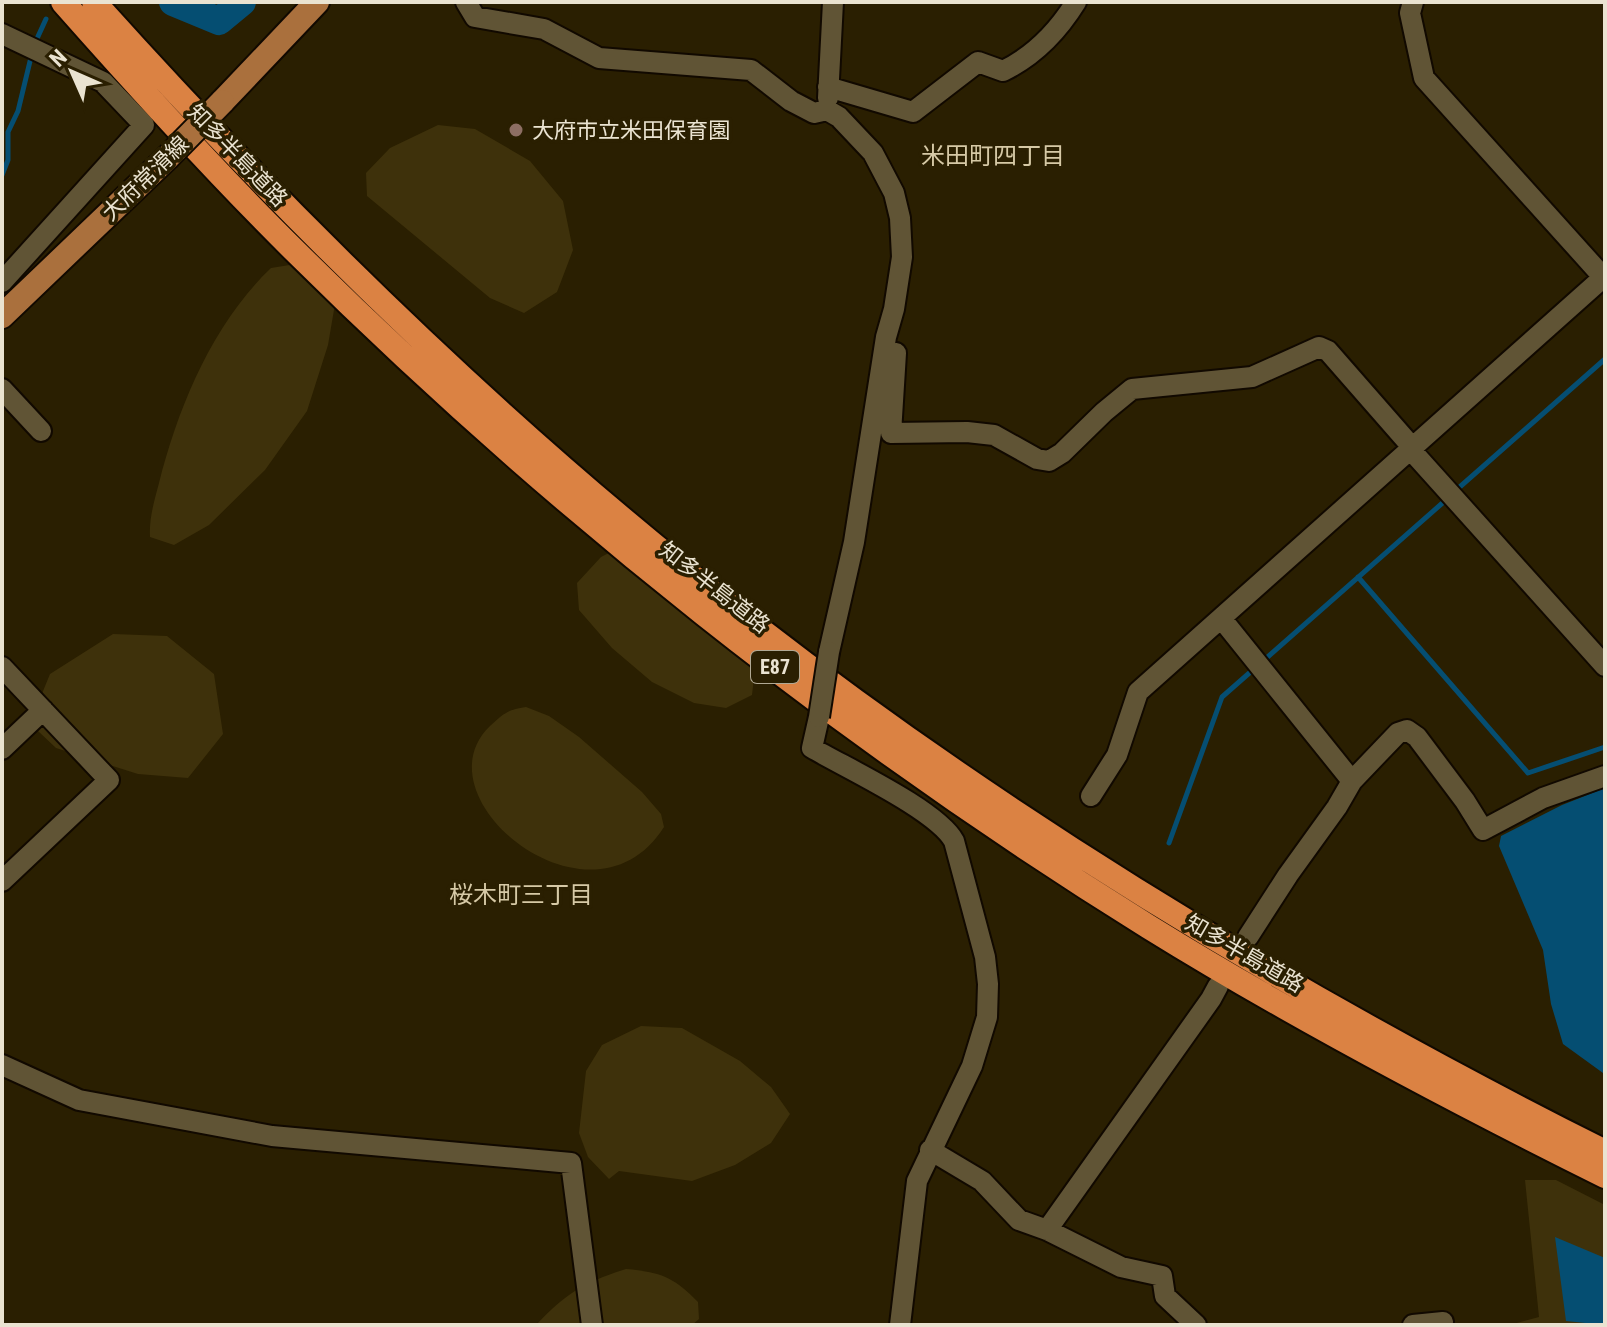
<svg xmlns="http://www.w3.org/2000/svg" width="1607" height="1327" viewBox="0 0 1607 1327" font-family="'Roboto Condensed','Noto Sans JP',sans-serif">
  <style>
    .green { fill: #3e310b }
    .water { fill: #054e72 }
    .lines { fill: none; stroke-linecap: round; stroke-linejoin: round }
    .stream { stroke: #054e72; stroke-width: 5 }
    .river { stroke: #054e72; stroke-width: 28 }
    .minor-casing { stroke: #110900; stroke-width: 24 }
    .major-casing { stroke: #110900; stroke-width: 28 }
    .highway-casing { stroke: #110900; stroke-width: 28 }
    .minor { stroke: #605435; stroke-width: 20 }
    .major { stroke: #aa703d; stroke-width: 24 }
    .highway { stroke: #db8243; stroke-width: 24 }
    .minor-bridge-casing { stroke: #110900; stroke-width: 24; stroke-linecap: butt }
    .major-bridge-casing { stroke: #110900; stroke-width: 28; stroke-linecap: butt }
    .minor-bridge { stroke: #605435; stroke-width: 20 }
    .major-bridge { stroke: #aa703d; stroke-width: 24 }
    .education-dot { fill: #8d6e63; stroke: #2a1f01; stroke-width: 3 }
    .labels { text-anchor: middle; stroke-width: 7; stroke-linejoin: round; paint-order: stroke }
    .shield { fill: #2a1f01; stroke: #b0a893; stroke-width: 2 }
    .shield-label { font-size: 20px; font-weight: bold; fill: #eae3d1 }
    .poi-label { font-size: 22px; fill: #eae3d1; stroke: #2a1f01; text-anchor: start }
    .street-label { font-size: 22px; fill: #eae3d1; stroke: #2a1f01 }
    .neighbourhood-label { font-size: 24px; fill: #d6c9a6; stroke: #2a1f01 }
  </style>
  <rect width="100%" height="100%" fill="#2a1f01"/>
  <path class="green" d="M438 125 475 129 530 161 563 201 573 250 557 292 524 313 490 298 367 196 366 173 390 148Z
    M302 263 335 304 328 345 307 411 265 470 209 525 174 545 150 537C149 518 154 502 159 483 178 407 213 323 271 268Z
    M650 532 756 660 752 695 726 708 694 703 652 682 612 648 579 610 577 583 601 557Z
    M113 634 167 636 214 674 223 734 188 778 138 774 56 748 38 731 32 718 50 674Z
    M526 707 549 716 579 737 642 792 661 814 664 827C592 941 415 798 490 726 504 713 507 710 526 707Z
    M641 1026 682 1028 740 1061 771 1087 790 1114 771 1143 735 1165 692 1181 619 1171 609 1179 588 1157 579 1133 586 1071 602 1045Z
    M1525 1180H1556L1605 1205V1325H1509L1539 1317Z
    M626 1269C660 1272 674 1277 698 1302L699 1319 692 1325H536C566 1293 585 1282 626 1269Z"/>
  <path class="water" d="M1605 788V1073H1603L1563 1044 1551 1004 1543 950 1499 846 1501 836 1562 805Z
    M1555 1237 1605 1258V1325L1566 1321Z"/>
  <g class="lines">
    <path class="stream" d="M35 43 46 19
      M2 175 8 160V132L18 111 32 53
      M1454 492 1605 359
      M1358 577 1528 773 1605 747
      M1262 662 1447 499
      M1169 843 1222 697 1255 668"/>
    <path class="river" d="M173 2 219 21 242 2"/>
    <defs>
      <path id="minor" d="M466 2 475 17 544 29 599 58 751 70 791 101 814 113 827 110 839 117 873 153 894 193 900 218 902 257 894 309 886 337 854 542 829 652
        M1413 2 1410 13 1424 78 1605 279
        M2 34 103 82 144 125 2 282
        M828 87 913 112 978 62 1003 71C1034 56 1058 31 1076 2
        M828 98 833 2
        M896 353 891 433 967 432 994 435 1037 459 1049 461 1062 453 1104 412 1132 389 1252 377 1319 347 1328 351 1412 447
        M2 389 41 431
        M1410 449 1605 666
        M1221 618 1352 781
        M2 667 109 780 2 881
        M819 717 812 748C846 768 937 810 954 841L985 957 988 984 987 1017 972 1066 917 1181 900 1325
        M2 749 43 710
        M1091 796 1117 755 1138 692 1605 276
        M1248 937 1288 875 1337 807 1352 781 1398 733 1407 730 1417 737 1465 801 1483 830 1543 798 1605 776
        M2 1065 79 1100 272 1136 571 1163 592 1325
        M930 1150 982 1181 1019 1220 1047 1230 1121 1267 1162 1276 1165 1296 1196 1325
        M1047 1230 1211 999 1218 986
        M1413 1325 1443 1322"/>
      <path id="major" d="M222 102 317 2
        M2 316 167 158"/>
      <path id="highway" d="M63 2C139 88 216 173 297 253 553 507 843 737 1149 927 1296 1018 1450 1099 1605 1176
        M94 2C295 226 511 437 749 621 1015 828 1304 1001 1605 1152"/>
    </defs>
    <use href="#minor" class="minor-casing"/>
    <use href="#major" class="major-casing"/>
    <use href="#highway" class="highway-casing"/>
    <use href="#minor" class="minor"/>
    <use href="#major" class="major"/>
    <use href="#highway" class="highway"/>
    <defs>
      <path id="minor-bridge" d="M819 717 829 652"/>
      <path id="major-bridge" d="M167 158 222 102"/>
    </defs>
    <use href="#minor-bridge" class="minor-bridge-casing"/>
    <use href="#major-bridge" class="major-bridge-casing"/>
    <use href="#minor-bridge" class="minor-bridge"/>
    <use href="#major-bridge" class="major-bridge"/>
  </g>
  <circle class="education-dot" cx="516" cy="130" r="8"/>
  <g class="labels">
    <rect class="shield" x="751" y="651" width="48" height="32" rx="6"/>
    <g class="shield-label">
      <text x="775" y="674">E87</text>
    </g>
    <g class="poi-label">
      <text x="532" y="138">大府市立米田保育園</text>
    </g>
    <g class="street-label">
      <text transform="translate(238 155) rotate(46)" y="8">知多半島道路</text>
      <text transform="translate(145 178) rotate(-44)" y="8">大府常滑線</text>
      <text transform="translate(715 587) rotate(38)" y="8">知多半島道路</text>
      <text transform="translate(1245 953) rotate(30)" y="8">知多半島道路</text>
    </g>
    <g class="neighbourhood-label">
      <text x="993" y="164">米田町四丁目</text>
      <text x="521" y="903">桜木町三丁目</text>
    </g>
  </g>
  <rect width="1607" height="1327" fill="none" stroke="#eae3d1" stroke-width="8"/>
  <g transform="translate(72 72) rotate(315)" stroke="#2a1f01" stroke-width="6" paint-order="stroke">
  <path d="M0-6L14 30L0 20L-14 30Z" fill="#eae3d1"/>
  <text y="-12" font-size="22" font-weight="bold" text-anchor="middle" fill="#eae3d1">N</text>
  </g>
</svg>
